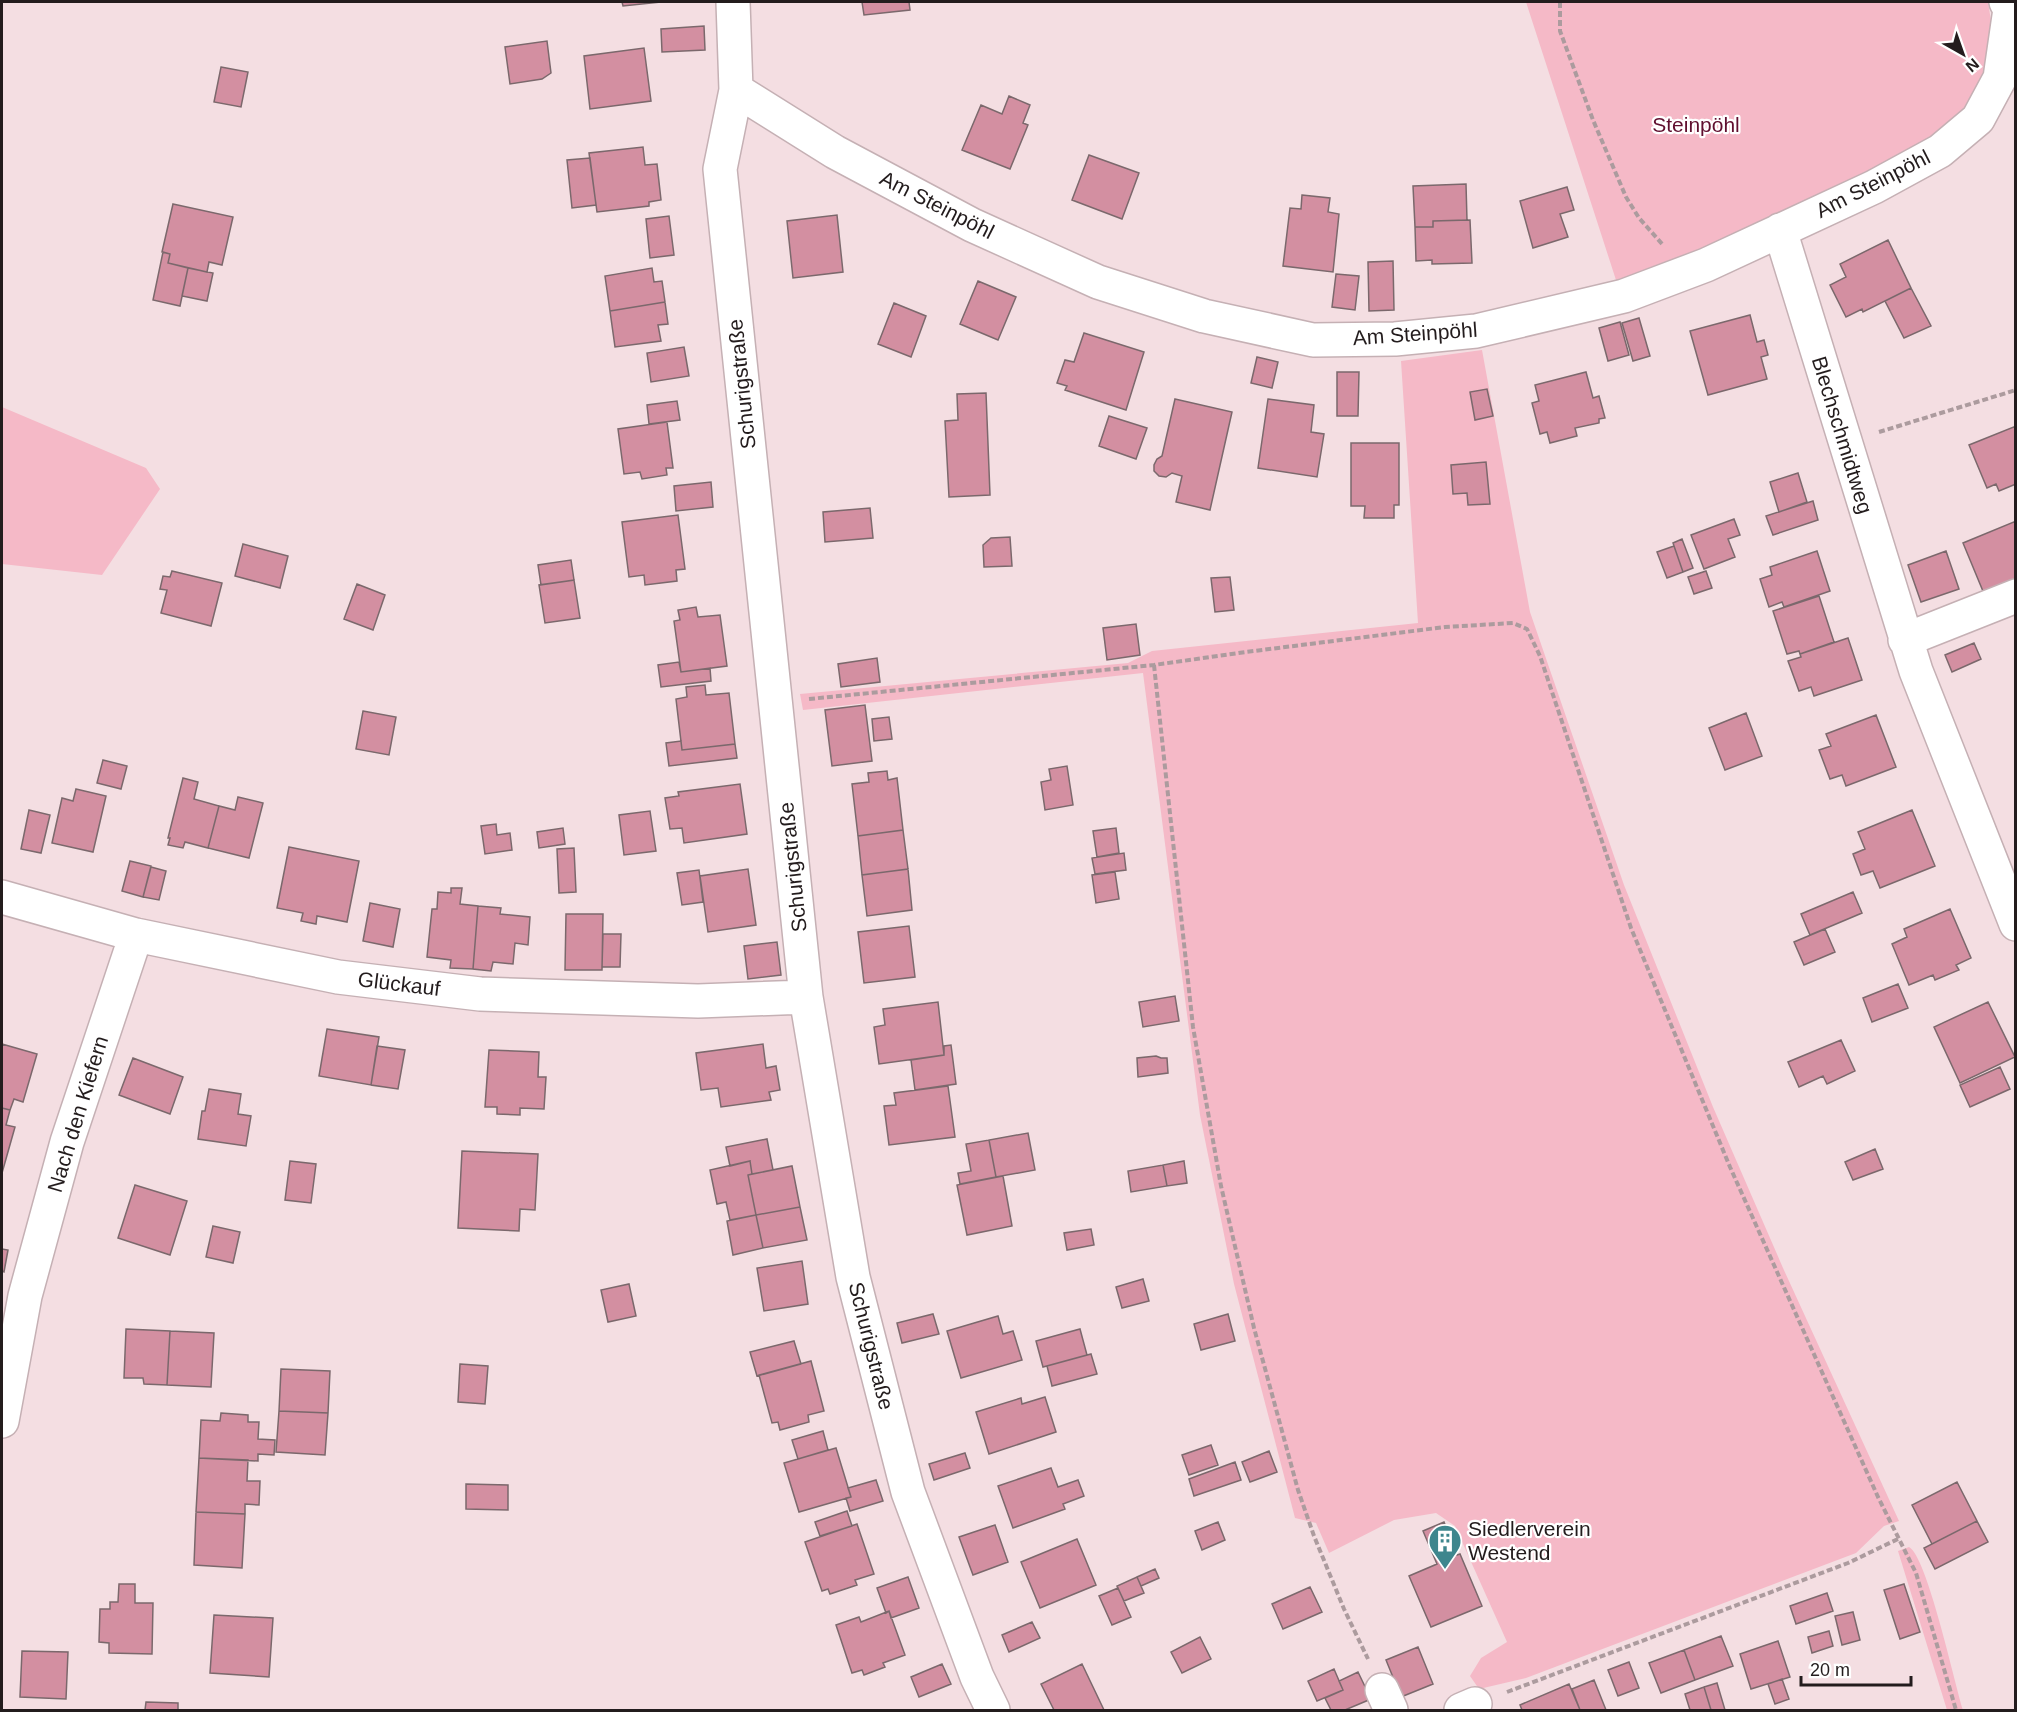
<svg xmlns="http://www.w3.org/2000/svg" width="2017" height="1712" viewBox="0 0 2017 1712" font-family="Arial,sans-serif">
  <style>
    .green { fill: #f5b9c7 }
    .building { fill: #d38fa1; stroke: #7b686c; stroke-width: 1.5 }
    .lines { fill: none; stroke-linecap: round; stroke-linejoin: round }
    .minor-casing { stroke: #c5b0b4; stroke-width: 36 }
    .path { stroke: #ac9b9e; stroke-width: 4; stroke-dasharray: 6 3; stroke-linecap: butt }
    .minor { stroke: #fff; stroke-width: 33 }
    .labels { text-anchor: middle; stroke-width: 4.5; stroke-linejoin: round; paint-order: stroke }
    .park-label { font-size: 21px; fill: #600f2f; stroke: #fff }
    .street-label { font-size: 21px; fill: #231c1d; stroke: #fff }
    .poi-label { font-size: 21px; fill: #231c1d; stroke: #fff; text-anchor: start }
  </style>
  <rect width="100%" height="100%" fill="#f4dee2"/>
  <path class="green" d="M1526 2H1988L1992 27 1988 61 1971 99 1945 133 1746 240 1616 280Z
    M1482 350 1530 612 1624 885 1713 1107 1783 1268 1899 1521 1884 1526 1856 1553 1526 1678 1479 1689 1470 1676 1481 1658 1507 1642 1455 1526 1436 1513 1394 1520 1329 1553 1316 1523 1295 1518 1234 1284 1200 1115 1143 673 803 710 800 694 1128 663 1152 651 1418 623 1401 361Z
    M2 407 146 468 160 489 102 575 2 564Z
    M1909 1547C1927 1556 1955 1685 1963 1710H1947L1898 1551Z"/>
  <path class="building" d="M622 2H661L623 6Z
    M862 2H909L910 10 864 15Z
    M704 26 705 50 662 52 661 29Z
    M547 41 551 73 542 79 510 84 505 47Z
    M644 48 651 101 590 109 584 56Z
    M221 67 248 72 241 107 214 102Z
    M1009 96 1030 105 1023 123 1028 125 1010 169 962 150 981 105 1002 114Z
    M643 147 645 165 657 164 661 200 649 202V206L597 212 589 153Z
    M1089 155 1139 173 1122 219 1072 200Z
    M590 158 596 205 572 208 567 160Z
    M1466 184 1467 220 1433 221V227H1415L1413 186Z
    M1567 187 1574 210 1560 214 1568 237 1533 248 1520 201Z
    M1302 195 1330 198 1328 212 1339 214 1333 272 1283 266 1290 208 1301 209Z
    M173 204 233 217 222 265 209 262 207 272 168 263 170 254 162 252Z
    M837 215 843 272 793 278 787 221Z
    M669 216 674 255 650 258 646 219Z
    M1470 220 1472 263 1432 264V260L1416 261 1415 227H1433V221Z
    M1888 240 1911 288 1863 312 1862 309 1846 317 1830 285 1846 277 1840 264Z
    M163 252 170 254 168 263 188 268 180 306 153 300Z
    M1393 261 1394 310 1369 311 1368 262Z
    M188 268 213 273 207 301 182 296Z
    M652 268 654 282 662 281 665 302 610 311 605 276Z
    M1336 274 1359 276 1355 310 1332 307Z
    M978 281 1016 297 998 340 960 324Z
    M1911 288 1931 326 1904 338 1885 301Z
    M665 302 668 324 658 325 661 341 615 347 610 311Z
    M894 303 926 316 911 357 878 344Z
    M1750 315 1757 342 1764 340 1768 355 1761 357 1767 379 1708 395 1690 331Z
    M1639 318 1650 356 1633 361 1622 323Z
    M1620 322 1629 355 1608 361 1599 328Z
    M1084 333 1144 352 1126 410 1065 390 1067 386 1057 383 1065 360 1074 362Z
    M684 347 689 376 651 382 647 353Z
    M1257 357 1278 362 1272 388 1251 383Z
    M1337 372H1359L1358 416H1337Z
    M1586 372 1593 398 1599 396 1605 418 1599 419V423L1575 428 1577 436 1550 443 1547 432 1540 434 1532 403 1539 401 1535 385Z
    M1487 389 1493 416 1475 420 1470 392Z
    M986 393 990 495 949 497 945 421 958 420 957 394Z
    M1175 399 1232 412 1210 510 1176 502 1182 476 1172 473 1166 477 1159 476 1154 471V465L1157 459 1162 456Z
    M1268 399 1314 405 1311 432 1324 434 1317 477 1258 468Z
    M677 401 680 420 649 424 647 405Z
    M1109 416 1147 428 1136 459 1099 446Z
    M667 422 673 468H666L667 475 642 479 640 472 624 474 618 429Z
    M2016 426V484L1999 491 1996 484 1987 488 1969 445Z
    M1351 443H1399V505H1394V518H1364L1365 506H1351Z
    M1486 462 1490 504 1468 505 1467 493 1453 494 1451 465Z
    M1798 473 1807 502 1779 512 1770 482Z
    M711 482 713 507 676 511 674 486Z
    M1813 501 1818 520 1773 535 1766 516Z
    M870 508 873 538 825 542 823 512Z
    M678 515 685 569 676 570 677 581 645 585 644 575 629 577 622 522Z
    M1734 519 1740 535 1728 539 1735 557 1704 569 1691 535Z
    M2016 521V583L1985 596 1963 543Z
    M1010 537 1012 566 984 567 983 545 991 538Z
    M1682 539 1693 568 1683 572 1673 543Z
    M243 544 288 556 280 588 235 576Z
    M1674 546 1683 572 1667 578 1657 552Z
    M1817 551 1830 591 1784 607 1782 602 1769 607 1760 579 1772 575 1770 567Z
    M1946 551 1959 589 1921 602 1908 565Z
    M571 560 574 580 541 585 538 565Z
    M172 571 222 583 211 626 161 613 167 590 160 589 163 576 170 577Z
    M1706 571 1712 588 1694 594 1688 577Z
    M1230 577 1234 610 1215 612 1211 578Z
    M574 580 580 618 545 623 539 585Z
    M357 584 385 595 373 630 344 619Z
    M1819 596 1834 642 1800 654 1799 651 1787 654 1773 611Z
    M696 607 698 617 720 615 727 666 681 672 674 621 680 620 678 610Z
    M1136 624 1140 655 1107 660 1103 628Z
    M1848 638 1862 680 1814 696 1811 687 1799 691 1788 661 1801 657 1800 654Z
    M1974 643 1981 659 1952 672 1945 655Z
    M877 658 880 682 841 687 838 664Z
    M679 662 681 672 710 668 711 681 661 687 658 665Z
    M705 685 706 695 729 693 735 744 682 750 676 699 687 697 686 687Z
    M865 705 872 761 832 766 825 710Z
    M363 711 396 717 389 755 356 749Z
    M1746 713 1762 756 1725 770 1709 728Z
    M1876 715 1896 767 1846 786 1842 775 1830 779 1819 750 1831 746 1826 734Z
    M889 717 892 739 874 741 872 719Z
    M681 741 682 750 735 744 737 758 669 766 666 743Z
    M103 760 127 766 121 789 97 783Z
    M1067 766 1073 805 1045 810 1041 782 1051 780 1049 769Z
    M887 771 888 780 897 778 903 830 858 836 852 784 869 782 868 773Z
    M183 778 198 782 194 799 219 806 208 848 185 842 183 848 168 845 170 838H168Z
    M740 784 747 834 684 843 682 828 670 829 665 798 679 796 678 792Z
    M76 789 106 796 93 852 52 843 62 798 73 801Z
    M238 797 263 803 249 858 208 848 219 806 235 810Z
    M29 810 50 815 41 853 21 849Z
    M1912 810 1935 866 1880 888 1873 871 1861 875 1853 854 1865 849 1858 832Z
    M650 811 656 851 624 855 619 815Z
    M496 824 497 835 510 833 512 850 485 854 481 826Z
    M563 828 565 844 539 848 537 832Z
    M1116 828 1119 853 1097 857 1093 831Z
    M903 830 908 869 862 875 858 836Z
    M289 847 359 861 347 922 317 916 316 924 301 921 303 913 277 908Z
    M574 848 576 892 559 893 557 849Z
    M1124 853 1126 870 1095 874 1092 858Z
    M130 861 151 866 143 897 122 891Z
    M151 867 166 871 159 900 143 897Z
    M748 869 756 925 708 932 700 876Z
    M908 869 912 910 867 916 862 875Z
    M699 870 703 902 682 905 677 873Z
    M1115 872 1119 899 1096 903 1092 875Z
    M451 888H462L460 904 478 906 473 969 450 968 451 960 427 957 432 909H437L438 892 451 893Z
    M1853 892 1862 913 1810 935 1801 914Z
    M370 903 400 909 393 947 363 941Z
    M478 906 501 908 500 914 530 917 528 945 515 943 513 964 493 962 491 971 473 969Z
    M1950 909 1971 958 1956 965 1959 970 1935 980 1933 975 1909 985 1892 944 1907 937 1904 929Z
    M566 914H603L602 970H565Z
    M909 926 915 977 864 983 858 932Z
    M1825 929 1835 952 1804 965 1794 942Z
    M603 934H621L620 967H602Z
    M777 942 781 975 748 979 744 946Z
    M1898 984 1908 1008 1872 1022 1863 998Z
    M1175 996 1179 1021 1143 1027 1139 1002Z
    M938 1002 944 1055 879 1064 874 1027 885 1025 883 1009Z
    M1988 1002 2015 1057 1960 1083 1934 1027Z
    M327 1029 379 1037 371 1085 319 1076Z
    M1841 1040 1855 1071 1827 1084 1823 1076 1799 1087 1788 1062Z
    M2 1044 37 1054 23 1102 14 1099 10 1110 2 1108Z
    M763 1044 766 1068 776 1066 780 1090 769 1092 771 1100 721 1107 718 1088 701 1090 696 1053Z
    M951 1045 956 1084 915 1090 911 1060 944 1055V1046Z
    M377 1046 405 1050 398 1089 371 1085Z
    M489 1050 539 1052 538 1077H546L544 1109 520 1108V1115L497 1114V1107H485Z
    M1156 1056 1161 1058H1167L1168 1073 1138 1077 1137 1058Z
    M133 1058 183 1077 170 1114 119 1095Z
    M2000 1067 2010 1089 1970 1107 1960 1085Z
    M948 1086 955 1137 889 1145 884 1106 896 1105 894 1093Z
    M209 1089 241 1094 238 1114 251 1116 246 1146 198 1139 202 1111H205Z
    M2 1108 10 1110 6 1125 15 1127 2 1173Z
    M1028 1133 1035 1170 996 1177 989 1140Z
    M767 1139 773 1170 752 1174 750 1161 730 1166 726 1147Z
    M989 1140 996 1177 960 1184 958 1173 971 1171 966 1144Z
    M1875 1149 1883 1169 1853 1180 1845 1162Z
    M462 1151 538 1154 535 1210 520 1209 519 1231 458 1228Z
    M290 1161 316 1164 311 1203 285 1200Z
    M750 1161 752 1174 748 1175 756 1215 730 1220 726 1202 717 1204 710 1170Z
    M1184 1161 1187 1183 1167 1186 1163 1165Z
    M1163 1165 1167 1186 1131 1192 1128 1171Z
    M792 1166 800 1207 756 1215 748 1175Z
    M1003 1176 1012 1226 967 1235 957 1185Z
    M135 1185 187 1201 170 1255 118 1238Z
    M800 1207 807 1240 763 1248 756 1215Z
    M756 1215 763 1248 733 1255 727 1221Z
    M213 1226 240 1232 233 1263 206 1257Z
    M1091 1229 1094 1245 1067 1250 1064 1233Z
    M2 1249 8 1250 4 1272 2 1271Z
    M802 1261 808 1304 764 1311 757 1268Z
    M1143 1279 1149 1301 1122 1308 1116 1287Z
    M629 1284 636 1316 608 1322 601 1290Z
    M933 1314 939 1334 902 1343 897 1323Z
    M1228 1314 1235 1341 1201 1350 1194 1324Z
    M998 1316 1003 1334 1013 1331 1022 1360 961 1378 947 1331Z
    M126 1329 170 1331 167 1385 144 1384 143 1378H124Z
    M1080 1329 1087 1355 1043 1367 1036 1341Z
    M170 1331 214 1333 211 1387 167 1385Z
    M794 1341 801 1364 757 1376 750 1352Z
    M1091 1354 1097 1374 1052 1386 1047 1366Z
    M811 1361 824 1411 808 1415 809 1422 780 1430 778 1422 772 1423 759 1375Z
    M460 1364 488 1366 485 1404 458 1402Z
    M281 1369 330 1371 328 1413 279 1411Z
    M1045 1397 1056 1432 989 1454 976 1412 1021 1398 1022 1404Z
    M279 1411 328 1413 325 1455 276 1452Z
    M221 1413 248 1415V1422H259L258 1439 275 1440 274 1455 258 1454V1461L199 1458 201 1420 220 1421Z
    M823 1431 828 1450 798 1459 792 1440Z
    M1211 1445 1218 1465 1189 1475 1182 1455Z
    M836 1448 851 1497 799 1512 784 1463Z
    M1269 1451 1277 1472 1250 1482 1242 1462Z
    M965 1453 970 1468 934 1480 929 1464Z
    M199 1458 248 1460 247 1481H260L259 1505 245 1504V1514L196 1512Z
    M1235 1462 1241 1480 1194 1496 1189 1479Z
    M1051 1468 1058 1487 1078 1480 1084 1496 1063 1504 1065 1509 1013 1528 998 1486Z
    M876 1480 883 1501 850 1511 846 1498 851 1497 848 1488Z
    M1957 1482 1977 1521 1932 1544 1912 1505Z
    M466 1484 508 1485V1510L466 1509Z
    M847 1511 852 1526 820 1536 815 1522Z
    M196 1512 245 1514 242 1568 194 1565Z
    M1977 1521 1988 1542 1935 1569 1924 1548Z
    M1218 1522 1225 1540 1202 1550 1195 1531Z
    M1444 1522 1457 1555 1460 1554 1482 1606 1431 1627 1409 1576 1437 1564 1423 1531Z
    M857 1524 874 1574 855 1580 857 1585 830 1594 828 1589 822 1591 805 1542Z
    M995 1525 1008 1562 973 1575 959 1537Z
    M1077 1539 1096 1585 1040 1608 1021 1562Z
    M1155 1569 1159 1578 1141 1586 1137 1577Z
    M908 1577 919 1608 891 1618 889 1611 886 1613 877 1588Z
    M1137 1577 1144 1593 1124 1601 1117 1586Z
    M119 1584H135V1603H153L152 1654 109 1653V1643L99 1642 100 1609H110V1602H118Z
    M1904 1584 1920 1632 1900 1639 1884 1590Z
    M1310 1587 1322 1612 1283 1629 1272 1604Z
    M1118 1588 1131 1617 1112 1625 1099 1596Z
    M1827 1593 1833 1611 1796 1624 1790 1606Z
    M889 1611 905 1655 883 1663 885 1667 864 1675 862 1670 852 1673 836 1625 859 1617 861 1622Z
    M1853 1612 1860 1640 1842 1645 1835 1616Z
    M214 1615 273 1618 269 1677 210 1673Z
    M1032 1622 1040 1638 1009 1652 1002 1635Z
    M1829 1631 1833 1646 1812 1653 1808 1637Z
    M1721 1636 1733 1666 1695 1680 1684 1650Z
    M1200 1637 1211 1659 1182 1673 1171 1652Z
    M1778 1641 1790 1677 1751 1689 1740 1654Z
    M1418 1647 1433 1684 1401 1697 1386 1660Z
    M1684 1650 1695 1680 1661 1693 1649 1663Z
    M22 1651 68 1652 66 1699 20 1697Z
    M1629 1662 1639 1688 1618 1696 1608 1670Z
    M942 1664 951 1684 919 1697 911 1677Z
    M1082 1664 1104 1710H1054L1041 1684Z
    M1334 1669 1343 1690 1317 1701 1308 1681Z
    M1358 1672 1371 1699 1345 1710H1331L1325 1698 1343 1690 1339 1681Z
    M1782 1679 1789 1699 1775 1704 1768 1684Z
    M1594 1680 1606 1710H1580L1572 1689Z
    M1717 1683 1725 1710H1711L1704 1687Z
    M1569 1684 1580 1710H1522L1520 1705Z
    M1704 1687 1711 1710H1690L1685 1694Z
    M146 1702 178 1703V1710H145Z"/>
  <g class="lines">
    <defs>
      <path id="minor" d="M733 2 736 90 720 169 806 997 853 1277 908 1492 977 1677 993 1710
        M736 90 835 152 972 225 1098 282 1204 316 1313 340 1395 339 1476 331 1624 296 1706 265 1874 187 1940 151 1978 119 2000 78 2010 9 2006 2
        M1780 230 1916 671 2016 924
        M1905 640 2016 596
        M2 897 136 935 338 977 480 994 698 1001 806 997
        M2 1421 25 1296 67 1142 136 935
        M1382 1690 1391 1710
        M1461 1710 1475 1704"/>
    </defs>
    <use href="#minor" class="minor-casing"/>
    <path class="path" d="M1560 2V31L1593 120 1626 197 1639 218 1663 245
      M1879 432 2016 390
      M1154 665 1193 1027 1221 1186 1254 1328 1298 1490 1314 1536 1344 1609 1368 1659
      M809 699 1154 665 1246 652 1445 627 1513 623 1527 629 1540 656 1631 928 1730 1167 1878 1497 1916 1573 1956 1710
      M1507 1692 1848 1563 1900 1538"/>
    <use href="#minor" class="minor"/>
  </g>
  <defs>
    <symbol id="building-pin" viewBox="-11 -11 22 30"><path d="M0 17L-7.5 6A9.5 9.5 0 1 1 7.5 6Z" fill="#3e868d" stroke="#fff"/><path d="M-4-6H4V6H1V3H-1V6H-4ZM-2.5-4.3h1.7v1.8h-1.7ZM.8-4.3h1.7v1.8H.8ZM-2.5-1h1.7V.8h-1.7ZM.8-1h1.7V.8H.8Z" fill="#fff"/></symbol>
  </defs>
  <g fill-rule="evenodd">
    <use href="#building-pin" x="1426" y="1522" width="38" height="52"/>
  </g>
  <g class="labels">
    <g class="park-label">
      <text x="1696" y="132">Steinpöhl</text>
    </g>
    <g class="street-label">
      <text transform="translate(1873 184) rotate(-27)" y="7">Am Steinpöhl</text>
      <text transform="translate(937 205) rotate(27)" y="7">Am Steinpöhl</text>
      <text transform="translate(1415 334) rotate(-4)" y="7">Am Steinpöhl</text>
      <text transform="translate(742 384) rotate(-96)" y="7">Schurigstraße</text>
      <text transform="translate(1842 435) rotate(73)" y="7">Blechschmidtweg</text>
      <text transform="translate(793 867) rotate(-96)" y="7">Schurigstraße</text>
      <text transform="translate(399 984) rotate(7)" y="7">Glückauf</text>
      <text transform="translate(78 1114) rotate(-73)" y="7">Nach den Kiefern</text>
      <text transform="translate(871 1346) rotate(76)" y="7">Schurigstraße</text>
    </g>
    <g class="poi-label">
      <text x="1468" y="1536">Siedlerverein<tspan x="1468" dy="24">Westend</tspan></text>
    </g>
  </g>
  <rect width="2017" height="1712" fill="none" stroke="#231c1d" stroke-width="6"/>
  <g transform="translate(1963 54) rotate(140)" stroke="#ffffff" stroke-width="4.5" paint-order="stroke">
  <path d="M0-4.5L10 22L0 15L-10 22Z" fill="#231c1d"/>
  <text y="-9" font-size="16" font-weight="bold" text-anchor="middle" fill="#231c1d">N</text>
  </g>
  <path d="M1801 1676v9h110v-9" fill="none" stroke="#231c1d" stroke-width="3"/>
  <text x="1810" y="1676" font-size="18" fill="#231c1d" stroke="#ffffff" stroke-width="4.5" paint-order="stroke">20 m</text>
</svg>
